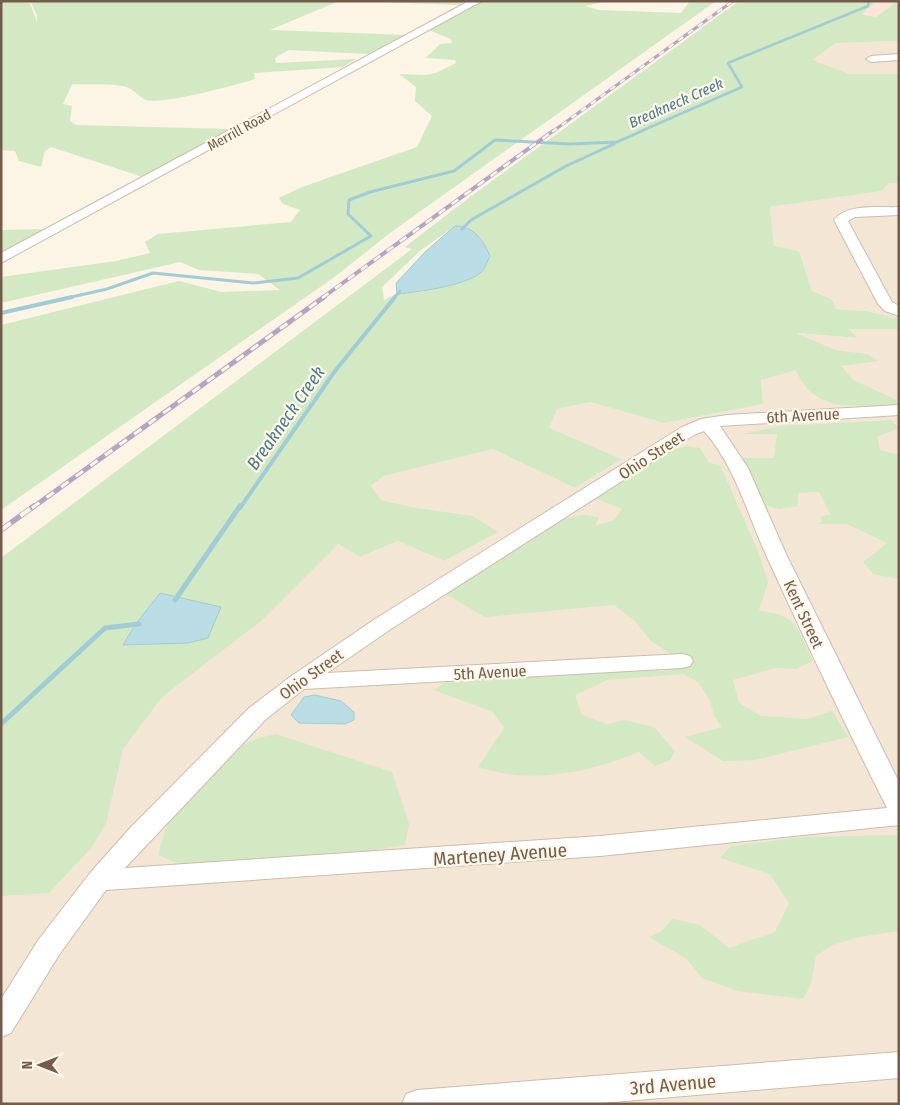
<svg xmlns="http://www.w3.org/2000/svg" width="900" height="1105" viewBox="0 0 900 1105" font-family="'Fira Sans Condensed',sans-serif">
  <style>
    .residential { fill: #f3e6d4 }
    .commercial { fill: #fbe5d9 }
    .green { fill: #d2e9c4; fill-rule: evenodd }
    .water { fill: #badde5; stroke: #a1ccd6 }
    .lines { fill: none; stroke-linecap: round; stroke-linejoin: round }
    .stream-far3 { stroke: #a1ccd6; stroke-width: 2.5 }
    .stream-far2 { stroke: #a1ccd6; stroke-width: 3 }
    .stream-far1 { stroke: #a1ccd6; stroke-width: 4 }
    .stream { stroke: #a1ccd6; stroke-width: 5 }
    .minor-casing { stroke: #cdbcac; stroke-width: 2 }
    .minor { fill: #fff; fill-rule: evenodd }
    .rail-far3-casing { stroke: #b7a4c5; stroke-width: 3 }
    .rail-far2-casing { stroke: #b7a4c5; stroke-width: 4 }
    .rail-far1-casing { stroke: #b7a4c5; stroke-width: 5 }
    .rail-casing { stroke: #b7a4c5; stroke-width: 5.5 }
    .rail-far3 { stroke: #fef8eb; stroke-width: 2; stroke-dasharray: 6; stroke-linecap: butt }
    .rail-far2 { stroke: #fef8eb; stroke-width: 2.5; stroke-dasharray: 8; stroke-linecap: butt }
    .rail-far1 { stroke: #fef8eb; stroke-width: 3; stroke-dasharray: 9; stroke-linecap: butt }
    .rail { stroke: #fef8eb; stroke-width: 4; stroke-dasharray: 12; stroke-linecap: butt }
    .labels { text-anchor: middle; stroke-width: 4.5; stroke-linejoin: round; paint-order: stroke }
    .far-street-label { font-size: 14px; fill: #745b4b; stroke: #fef8eb }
    .far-water-label { font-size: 15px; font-style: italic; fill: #467a86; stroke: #fef8eb }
    .street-label { font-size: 16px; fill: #745b4b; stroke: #fef8eb }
    .water-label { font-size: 18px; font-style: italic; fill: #467a86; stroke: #fef8eb }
    .near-street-label { font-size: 19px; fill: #745b4b; stroke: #fef8eb }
  </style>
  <rect width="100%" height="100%" fill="#fcf4e5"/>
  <path class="residential" d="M899 41V74H849L811 60 836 43Z
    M889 183H899V319L867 311 836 309 830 299 812 291 799 251 774 246 770 207 882 191Z
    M848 329H899V1104H1V800L338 544 361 557 398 541 444 561 497 532 473 516 412 507 381 500 371 486 384 476 493 449 575 488 622 459 548 428 557 409 590 402 664 423 763 404 761 380 794 333 856 338Z"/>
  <path class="commercial" d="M876 1H899V4L876 17 861 14Z"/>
  <path class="green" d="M1 1H29L37 22V15L30 1H339L270 30 407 35 368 54 288 50 275 58 276 63 357 59 343 67 254 73 255 79C235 85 163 105 146 100 139 97 134 89 126 87 113 83 87 85 72 84L63 104 72 106 70 121 76 125 230 129 143 177 51 147 45 151 41 167 19 161 15 151 1 150Z
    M354 1H469L460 5Z
    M482 1H608L585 6 599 10 681 13 690 1H716L394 230 333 278 1 510V325L179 281 222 292 280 290 258 274 199 270 180 262 1 303V277L116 261 150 253 145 242 158 234 291 222 300 210 283 204 279 198 302 187 417 147 432 116 415 101 416 87 399 74 426 75 436 73 456 63 455 60 426 58 440 44 452 43 451 39 429 30Z
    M739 1H876L862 14 876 17 895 3H899V41L836 43 812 60 849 74H899V183H889L882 191 770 207 774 246 799 251 812 291 831 299 836 309 867 311 899 319V329H849L857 338 796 333 835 350 867 354 879 361 841 366 853 380 897 400 895 406C856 405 814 414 796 370L761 380 763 404 664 423 590 402 557 409 549 428 622 459 575 488 493 449 384 476 371 486 381 500 412 507 473 516 498 532 444 561 398 541 360 557 338 544 261 621 162 697 123 749 106 823 92 847 49 893 1 896V558L412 249 405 247 466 200ZM455 226H465L482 239 467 280 420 292 397 294 384 300 382 287 421 250Z
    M45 229 1 252V230Z
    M891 420 899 428 877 437 880 450 899 455V579L873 574 863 562 887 543 847 524H819L822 521 821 516 831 515 819 492 798 493V506L780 509 761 504 742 458H774L777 434H742L780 426Z
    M687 446 700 448 709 463 720 465 757 549 768 582 759 611C799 615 797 629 813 661L796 669 776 668 733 680 739 703 761 716 807 719 832 711 848 737 755 760 723 761 685 737 722 727 714 716 710 700 698 682 683 674 607 680 575 695 582 715 607 724 625 720 654 727 675 751 670 760 655 766 639 752C602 767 557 779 515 775 503 774 490 770 478 767L504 728 493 712 434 690 452 678 610 671H664L682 661 651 641 635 621 614 605 485 617 449 596 445 593 562 520 579 515H589L599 518 595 526 614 520 622 509 595 498 606 488 649 465 666 452Z
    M276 734 392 772 409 824 405 845 314 860 179 864 158 855 171 810 237 747 259 738Z
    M899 835V931L854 938 831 946 816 956 811 984 803 999 737 991 702 978 687 959 649 937 660 932 673 919 700 925 729 948 775 932 789 903 770 874 720 858 731 846 804 837Z"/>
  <path class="water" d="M455 226C474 226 483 240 490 256 487 261 485 270 480 273 465 286 417 292 397 294L396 283 426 251Z
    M160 593 221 607 208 638 188 643 123 645 135 625Z
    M315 695 341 701 354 712V720L345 724 299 723 291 715 304 697Z"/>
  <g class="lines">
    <path class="stream-far3" d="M639 132 742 87 728 63 868 6 869 1"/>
    <path class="stream-far2" d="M462 229 471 220 566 166 614 144
      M67 298 107 289 153 273 253 283 298 278 371 236 348 214 349 200 370 192 454 171 495 140 570 144 617 142 642 131
      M394 298 400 291"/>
    <path class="stream-far1" d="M1 313 72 297
      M240 508 335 371 395 297"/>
    <path class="stream" d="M175 600 240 506
      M1 724 105 628 139 624"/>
    <defs>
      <path id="minor" d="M469 1H482L1 263V253Z
        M899 54V60L871 62 866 59 871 56Z
        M899 207V215L855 217 848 221 892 302 899 306V316L885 311 878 304 834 220C847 203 880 208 899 207Z
        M899 405V415L720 426 748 468 786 554 899 782V825L600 856 106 890 59 955 11 1033 1 1037V999L39 939 90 873 130 828 249 708 290 677 375 619 682 427 701 419 727 415ZM704 431C735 466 747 513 766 555 805 640 845 725 887 808L600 836 125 868 265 720 304 689 682 668 690 666 693 661 690 656 682 654 327 673 391 629 694 435Z
        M899 1052V1078L590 1104H402L406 1094 417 1090Z"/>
    </defs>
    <use href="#minor" class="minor-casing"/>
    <use href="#minor" class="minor"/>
    <defs>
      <path id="rail-far3" d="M552 132 733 1"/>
      <path id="rail-far2" d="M322 298 553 131"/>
      <path id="rail-far1" d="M32 508 324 297"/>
      <path id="rail" d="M1 530 34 506"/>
    </defs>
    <use href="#rail-far3" class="rail-far3-casing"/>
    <use href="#rail-far2" class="rail-far2-casing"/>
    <use href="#rail-far1" class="rail-far1-casing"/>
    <use href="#rail" class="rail-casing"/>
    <use href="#rail-far3" class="rail-far3"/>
    <use href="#rail-far2" class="rail-far2"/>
    <use href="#rail-far1" class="rail-far1"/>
    <use href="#rail" class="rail"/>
  </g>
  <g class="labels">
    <g class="far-street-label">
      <text transform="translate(239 130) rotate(-29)" y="5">Merrill Road</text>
    </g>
    <g class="far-water-label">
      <text transform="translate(676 103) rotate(-24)" y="5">Breakneck Creek</text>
    </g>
    <g class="street-label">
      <text transform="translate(803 415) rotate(-3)" y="6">6th Avenue</text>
      <text transform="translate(651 455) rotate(-33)" y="6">Ohio Street</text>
      <text transform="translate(804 614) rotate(65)" y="6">Kent Street</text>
      <text transform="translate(490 672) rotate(-3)" y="6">5th Avenue</text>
      <text transform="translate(311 674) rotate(-36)" y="6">Ohio Street</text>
    </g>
    <g class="water-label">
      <text transform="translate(286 418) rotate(-55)" y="6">Breakneck Creek</text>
    </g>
    <g class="near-street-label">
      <text transform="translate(500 854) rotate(-4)" y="7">Marteney Avenue</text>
      <text transform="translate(673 1084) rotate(-5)" y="7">3rd Avenue</text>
    </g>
  </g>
  <rect width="900" height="1105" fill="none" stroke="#745b4b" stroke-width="5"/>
  <g transform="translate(40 1065) rotate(270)" stroke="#fef8eb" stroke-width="4" paint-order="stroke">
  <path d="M0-4L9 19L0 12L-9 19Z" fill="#745b4b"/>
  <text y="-8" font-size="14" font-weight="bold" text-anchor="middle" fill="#745b4b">N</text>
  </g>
</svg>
